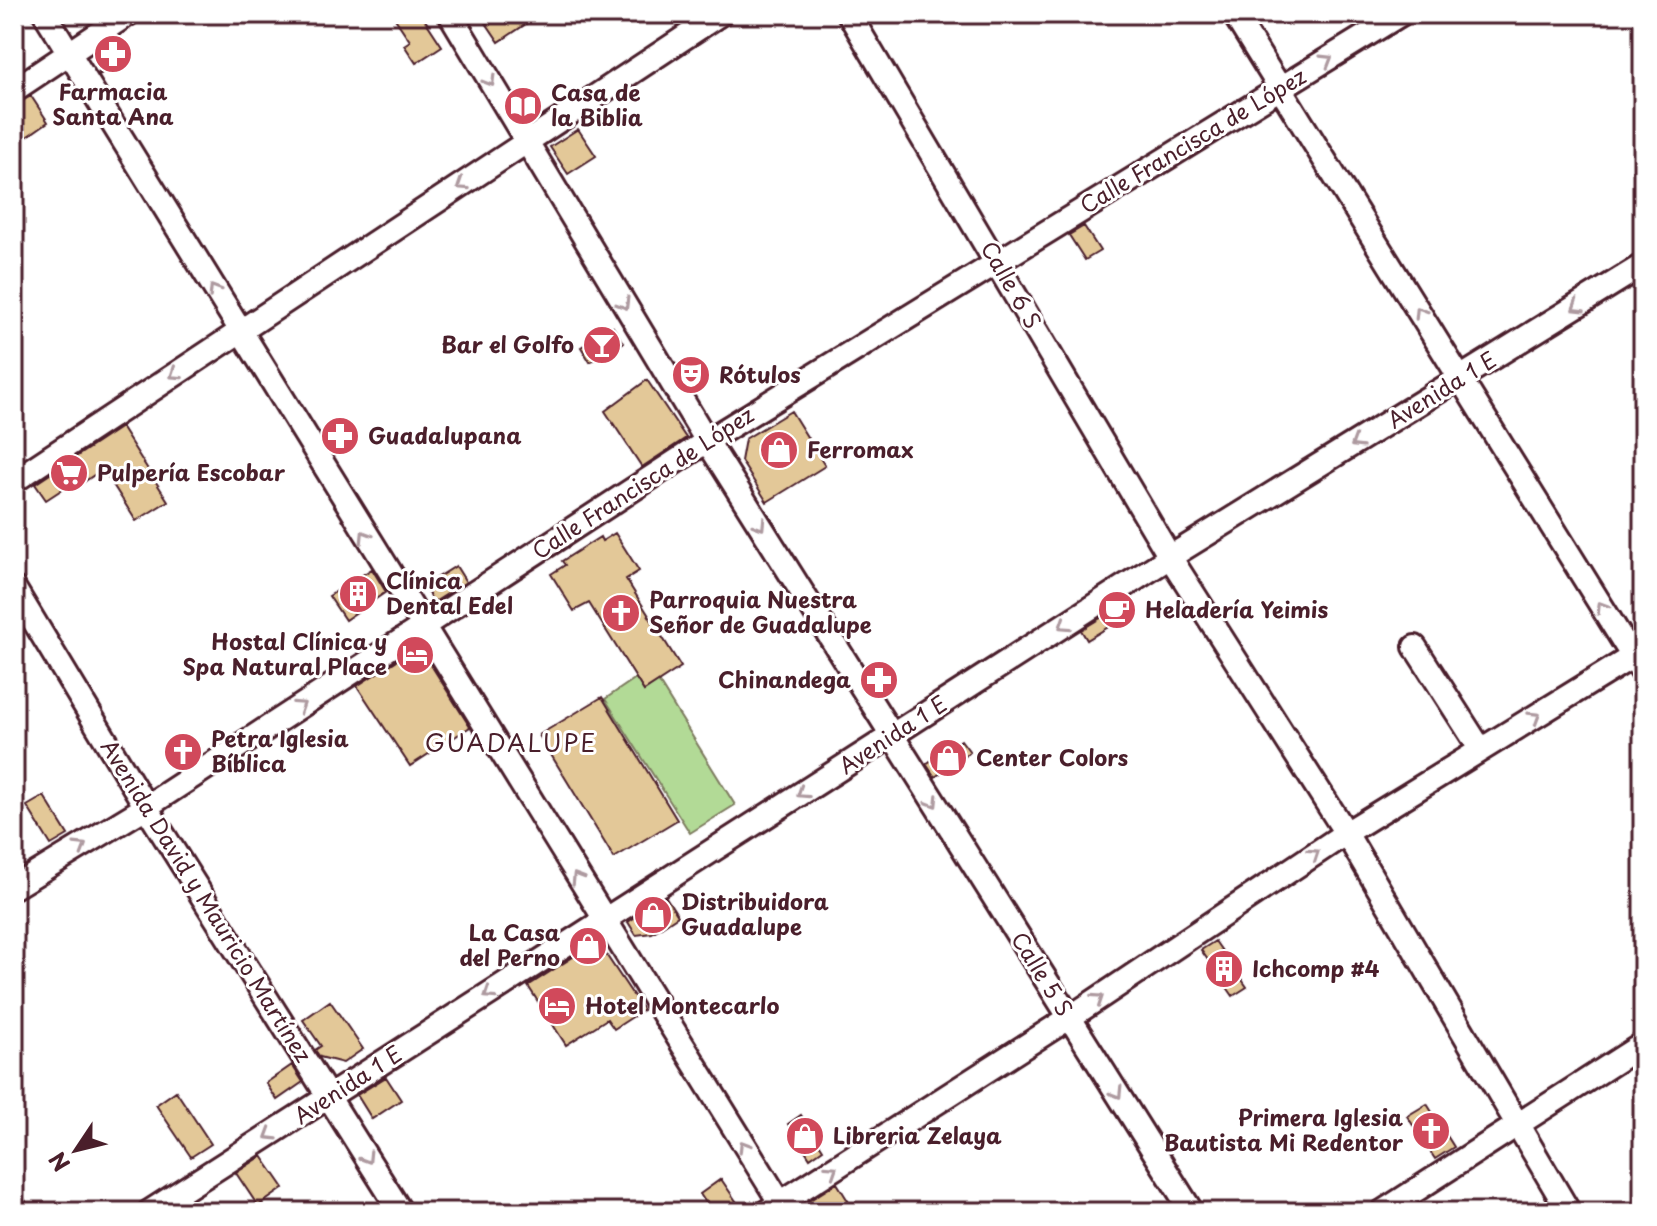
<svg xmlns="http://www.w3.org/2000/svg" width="1657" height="1226" viewBox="0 0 1657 1226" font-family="'Playpen Sans',sans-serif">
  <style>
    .green { fill: #b2da96; stroke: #7e7c60; stroke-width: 2 }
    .building { fill: #e3c898; stroke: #4a1f2b; stroke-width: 2 }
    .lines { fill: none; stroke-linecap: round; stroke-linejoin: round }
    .minor-casing { stroke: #4a1f2b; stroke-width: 28 }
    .minor { stroke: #fff; stroke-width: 22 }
    .oneway { stroke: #ae9aa0 }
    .labels { text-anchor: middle; stroke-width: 6; stroke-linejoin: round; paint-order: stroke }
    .poi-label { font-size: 22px; font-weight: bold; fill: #4a1f2b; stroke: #fff; text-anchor: start }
    .street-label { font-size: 22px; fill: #4a1f2b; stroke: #fff }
    .neighbourhood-label { font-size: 24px; letter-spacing: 2px; fill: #4a1f2b; stroke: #fff }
  </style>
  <rect width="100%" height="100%" fill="#fff"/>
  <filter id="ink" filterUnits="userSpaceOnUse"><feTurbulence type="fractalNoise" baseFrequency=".0125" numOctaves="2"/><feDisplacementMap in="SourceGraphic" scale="16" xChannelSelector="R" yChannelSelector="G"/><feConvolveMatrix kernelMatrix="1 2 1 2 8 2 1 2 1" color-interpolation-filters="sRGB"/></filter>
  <g filter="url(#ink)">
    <path class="green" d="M636 678 644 691 658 681 735 805 690 833 605 699Z"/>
    <path class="building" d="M392 14H421L442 46 416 63 404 45 410 41Z
      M480 14H541L499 42Z
      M116 41 127 57 99 75 101 51Z
      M31 96 48 122 25 138 14 121V106Z
      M578 129 596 156 568 174 550 147Z
      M1084 226 1100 251 1085 260 1069 235Z
      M613 327 623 343 590 362 581 347Z
      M647 380 686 438 642 467 605 411Z
      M791 411 825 466 767 502 741 461 745 439Z
      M121 427 168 501 136 521 103 469 72 490 69 485 46 500 35 484Z
      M615 533 639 571 626 579 681 667 644 691 589 603 574 611 551 574 565 565 562 561 600 537 602 541Z
      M456 566 466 582 436 601 432 600 424 586Z
      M372 569 386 592 345 620 329 596Z
      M1122 605 1128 615 1087 640 1081 630Z
      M419 646 470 727 410 766 357 686Z
      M602 697 677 820 614 858 539 735Z
      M189 736 201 754 178 769 166 750Z
      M961 740 970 752 935 777 926 764Z
      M44 796 68 835 51 845 27 806Z
      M666 897 678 916 652 933 636 935 628 922Z
      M601 939 606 948 603 950 643 1010 614 1029 607 1019 566 1045 528 986Z
      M1215 941 1247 987 1233 996 1201 950Z
      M330 1001 363 1049 343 1063 320 1057 315 1050 321 1046 303 1020Z
      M292 1065 303 1082 277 1100 266 1083Z
      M386 1077 401 1100 372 1119 357 1095Z
      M176 1091 211 1144 191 1157 156 1105Z
      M1427 1104 1454 1147 1435 1159 1407 1116Z
      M801 1115 823 1149 810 1158 788 1124Z
      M262 1156 284 1188 258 1206 236 1173Z
      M721 1179 738 1204 727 1212H712L700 1194Z
      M837 1183 855 1212H813L807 1202Z"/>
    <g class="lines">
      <defs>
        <path id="minor" d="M45 14 786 1212
          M450 14 707 441 1192 1212
          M849 14 1170 557 1346 833 1569 1212
          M1234 14 1643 673
          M14 90 128 14
          M14 481 720 14
          M14 588 146 807 401 1212
          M1415 647 1481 750
          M14 887 146 807 707 441 1401 14
          M14 1207 17 1212
          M149 1212 1170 557 1643 265
          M766 1212 1069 1018 1346 833 1643 650
          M1382 1212 1643 1044"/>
      </defs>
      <use href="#minor" class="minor-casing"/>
      <use href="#minor" class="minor"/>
    </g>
    <defs><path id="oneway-chevron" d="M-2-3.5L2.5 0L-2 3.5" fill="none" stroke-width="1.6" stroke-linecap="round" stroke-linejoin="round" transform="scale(2)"/></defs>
    <g class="oneway">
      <use href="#oneway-chevron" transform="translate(1327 60) rotate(-31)"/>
      <use href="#oneway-chevron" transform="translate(490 81) rotate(59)"/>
      <use href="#oneway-chevron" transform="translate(462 185) rotate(147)"/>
      <use href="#oneway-chevron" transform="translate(214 290) rotate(-122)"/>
      <use href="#oneway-chevron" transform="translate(624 304) rotate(59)"/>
      <use href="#oneway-chevron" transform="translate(1577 307) rotate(148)"/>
      <use href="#oneway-chevron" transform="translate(1420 312) rotate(-122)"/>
      <use href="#oneway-chevron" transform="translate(175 374) rotate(146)"/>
      <use href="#oneway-chevron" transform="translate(1356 443) rotate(148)"/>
      <use href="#oneway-chevron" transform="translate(760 525) rotate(58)"/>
      <use href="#oneway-chevron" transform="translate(365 536) rotate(-122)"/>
      <use href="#oneway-chevron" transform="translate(1602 607) rotate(-122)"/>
      <use href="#oneway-chevron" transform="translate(1064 625) rotate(147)"/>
      <use href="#oneway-chevron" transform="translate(300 706) rotate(-33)"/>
      <use href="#oneway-chevron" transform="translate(1535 717) rotate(-32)"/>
      <use href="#oneway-chevron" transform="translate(802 793) rotate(147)"/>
      <use href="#oneway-chevron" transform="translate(933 802) rotate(58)"/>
      <use href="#oneway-chevron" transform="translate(81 847) rotate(-31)"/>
      <use href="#oneway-chevron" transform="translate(1314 854) rotate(-34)"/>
      <use href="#oneway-chevron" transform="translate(577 878) rotate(-122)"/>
      <use href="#oneway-chevron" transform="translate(489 994) rotate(147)"/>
      <use href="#oneway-chevron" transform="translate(1098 999) rotate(-34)"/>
      <use href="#oneway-chevron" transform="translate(1117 1093) rotate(58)"/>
      <use href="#oneway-chevron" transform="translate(270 1135) rotate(148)"/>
      <use href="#oneway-chevron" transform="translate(744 1146) rotate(-122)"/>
      <use href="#oneway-chevron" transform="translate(367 1158) rotate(58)"/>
      <use href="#oneway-chevron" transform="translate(832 1170) rotate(-33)"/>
    </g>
  </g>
  <defs>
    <symbol id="pharmacy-disc" viewBox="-11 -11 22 22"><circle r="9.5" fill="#d1495b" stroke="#fff"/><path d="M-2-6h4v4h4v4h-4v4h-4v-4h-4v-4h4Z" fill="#fff"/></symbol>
    <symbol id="library-disc" viewBox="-11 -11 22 22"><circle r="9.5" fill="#d1495b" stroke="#fff"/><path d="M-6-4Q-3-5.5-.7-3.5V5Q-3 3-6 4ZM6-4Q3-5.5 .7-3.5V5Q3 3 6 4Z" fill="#fff"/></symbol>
    <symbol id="bar-disc" viewBox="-11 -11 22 22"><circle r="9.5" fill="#d1495b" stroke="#fff"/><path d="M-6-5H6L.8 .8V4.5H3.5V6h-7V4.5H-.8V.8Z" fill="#fff"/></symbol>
    <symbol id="theatre-disc" viewBox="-11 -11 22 22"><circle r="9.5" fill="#d1495b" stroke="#fff"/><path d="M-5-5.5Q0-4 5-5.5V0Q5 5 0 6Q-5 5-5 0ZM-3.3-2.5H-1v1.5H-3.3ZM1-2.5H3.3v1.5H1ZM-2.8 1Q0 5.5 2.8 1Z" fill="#fff"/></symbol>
    <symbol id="shop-disc" viewBox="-11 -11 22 22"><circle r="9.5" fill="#d1495b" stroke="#fff"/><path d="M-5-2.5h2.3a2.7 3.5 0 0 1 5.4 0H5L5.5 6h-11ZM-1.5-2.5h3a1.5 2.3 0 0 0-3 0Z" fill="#fff"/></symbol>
    <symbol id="supermarket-disc" viewBox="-11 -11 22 22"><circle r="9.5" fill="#d1495b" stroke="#fff"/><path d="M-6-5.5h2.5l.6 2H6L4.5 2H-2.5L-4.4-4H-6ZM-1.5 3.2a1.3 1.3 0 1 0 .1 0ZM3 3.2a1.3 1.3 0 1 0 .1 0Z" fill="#fff"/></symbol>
    <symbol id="building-disc" viewBox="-11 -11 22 22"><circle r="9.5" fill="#d1495b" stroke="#fff"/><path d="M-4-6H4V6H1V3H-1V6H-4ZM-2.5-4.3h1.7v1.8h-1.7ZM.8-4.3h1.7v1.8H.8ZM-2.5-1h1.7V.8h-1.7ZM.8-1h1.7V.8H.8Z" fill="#fff"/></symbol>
    <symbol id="cafe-disc" viewBox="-11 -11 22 22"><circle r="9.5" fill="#d1495b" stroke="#fff"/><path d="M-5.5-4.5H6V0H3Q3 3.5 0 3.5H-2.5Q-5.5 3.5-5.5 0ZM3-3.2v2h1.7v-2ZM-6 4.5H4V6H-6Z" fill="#fff"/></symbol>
    <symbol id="church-disc" viewBox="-11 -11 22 22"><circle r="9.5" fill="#d1495b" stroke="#fff"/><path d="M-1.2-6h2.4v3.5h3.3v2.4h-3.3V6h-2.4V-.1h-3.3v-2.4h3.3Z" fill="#fff"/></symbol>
    <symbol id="hotel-disc" viewBox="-11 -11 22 22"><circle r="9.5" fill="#d1495b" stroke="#fff"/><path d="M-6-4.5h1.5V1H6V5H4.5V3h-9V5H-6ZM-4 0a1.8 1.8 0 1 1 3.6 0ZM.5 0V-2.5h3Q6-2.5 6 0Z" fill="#fff"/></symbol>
  </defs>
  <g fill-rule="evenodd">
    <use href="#pharmacy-disc" x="91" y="32" width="44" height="44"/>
    <use href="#library-disc" x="501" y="84" width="44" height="44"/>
    <use href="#bar-disc" x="580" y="323" width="44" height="44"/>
    <use href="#theatre-disc" x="669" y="353" width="44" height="44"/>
    <use href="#pharmacy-disc" x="318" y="414" width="44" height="44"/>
    <use href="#shop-disc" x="757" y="428" width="44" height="44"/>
    <use href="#supermarket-disc" x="47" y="451" width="44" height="44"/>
    <use href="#building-disc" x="336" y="572" width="44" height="44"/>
    <use href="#cafe-disc" x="1095" y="588" width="44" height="44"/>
    <use href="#church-disc" x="599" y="591" width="44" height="44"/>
    <use href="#hotel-disc" x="393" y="633" width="44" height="44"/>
    <use href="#pharmacy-disc" x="857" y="658" width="44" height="44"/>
    <use href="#church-disc" x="161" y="730" width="44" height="44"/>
    <use href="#shop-disc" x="926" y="736" width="44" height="44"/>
    <use href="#shop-disc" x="631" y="893" width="44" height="44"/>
    <use href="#shop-disc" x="566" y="924" width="44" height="44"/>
    <use href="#building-disc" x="1202" y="947" width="44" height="44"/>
    <use href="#hotel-disc" x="535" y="984" width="44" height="44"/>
    <use href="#church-disc" x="1409" y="1109" width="44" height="44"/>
    <use href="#shop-disc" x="783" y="1114" width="44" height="44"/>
  </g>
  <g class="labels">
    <g class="poi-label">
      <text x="113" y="100" text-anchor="middle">Farmacia<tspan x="113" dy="25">Santa Ana</tspan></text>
      <text x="551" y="101">Casa de<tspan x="551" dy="25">la Biblia</tspan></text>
      <text x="574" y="353" text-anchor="end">Bar el Golfo</text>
      <text x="719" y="383">Rótulos</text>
      <text x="368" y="444">Guadalupana</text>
      <text x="807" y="458">Ferromax</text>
      <text x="97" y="481">Pulpería Escobar</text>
      <text x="386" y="589">Clínica<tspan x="386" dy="25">Dental Edel</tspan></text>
      <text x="649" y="608">Parroquia Nuestra<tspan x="649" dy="25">Señor de Guadalupe</tspan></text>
      <text x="1145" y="618">Heladería Yeimis</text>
      <text x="387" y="650" text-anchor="end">Hostal Clínica y<tspan x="387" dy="25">Spa Natural Place</tspan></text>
      <text x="851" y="688" text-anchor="end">Chinandega</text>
      <text x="211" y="747">Petra Iglesia<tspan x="211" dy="25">Bíblica</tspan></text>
      <text x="976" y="766">Center Colors</text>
      <text x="681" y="910">Distribuidora<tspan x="681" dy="25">Guadalupe</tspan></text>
      <text x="560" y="941" text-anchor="end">La Casa<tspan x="560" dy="25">del Perno</tspan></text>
      <text x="1252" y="977">Ichcomp #4</text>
      <text x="585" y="1014">Hotel Montecarlo</text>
      <text x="1403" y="1126" text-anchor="end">Primera Iglesia<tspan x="1403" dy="25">Bautista Mi Redentor</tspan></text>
      <text x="833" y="1144">Libreria Zelaya</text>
    </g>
    <g class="street-label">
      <text transform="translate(1193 141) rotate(-31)" y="8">Calle Francisca de López</text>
      <text transform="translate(1011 285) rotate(60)" y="8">Calle 6 S</text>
      <text transform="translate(1442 390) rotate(-32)" y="8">Avenida 1 E</text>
      <text transform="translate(643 483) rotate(-33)" y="8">Calle Francisca de López</text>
      <text transform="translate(893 735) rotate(-33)" y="8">Avenida 1 E</text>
      <text transform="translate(206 901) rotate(58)" y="8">Avenida David y Mauricio Martínez</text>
      <text transform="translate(1042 974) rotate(58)" y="8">Calle 5 S</text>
      <text transform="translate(348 1085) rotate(-33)" y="8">Avenida 1 E</text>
    </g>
    <g class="neighbourhood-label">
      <text x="511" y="752">GUADALUPE</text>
    </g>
  </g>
  <rect width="1657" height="1226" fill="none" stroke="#fff" stroke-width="48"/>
  <rect x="24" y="24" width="1609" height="1178" fill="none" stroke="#4a1f2b" stroke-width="3" filter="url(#ink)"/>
  <g transform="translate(76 1150) rotate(235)" stroke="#ffffff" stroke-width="6" paint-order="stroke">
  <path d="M0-6L14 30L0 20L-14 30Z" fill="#4a1f2b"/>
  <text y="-12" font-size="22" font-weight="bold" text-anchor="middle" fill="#4a1f2b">N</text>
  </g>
</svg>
